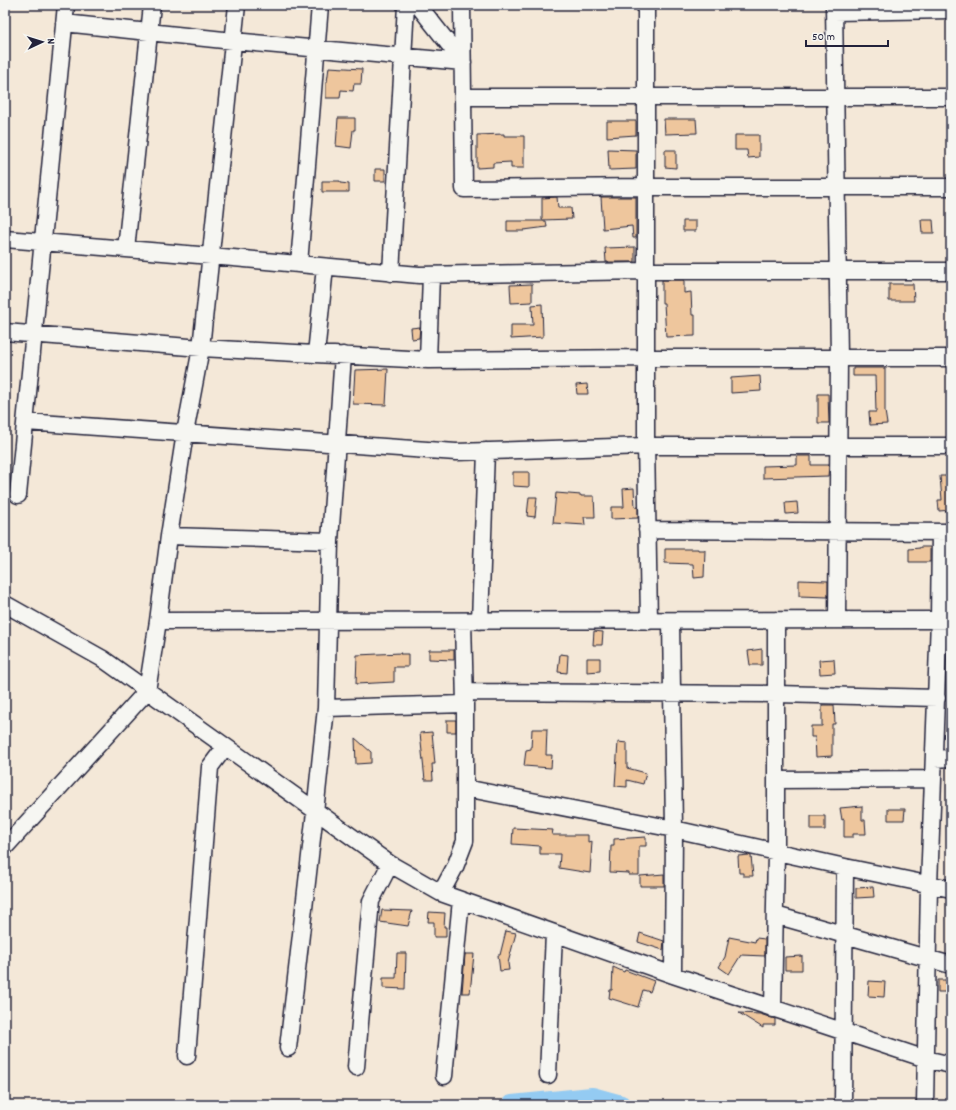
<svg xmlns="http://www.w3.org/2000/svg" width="956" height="1110" viewBox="0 0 956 1110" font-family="Dekko,sans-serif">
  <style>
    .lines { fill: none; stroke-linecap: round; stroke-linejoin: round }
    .river { stroke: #94cbf2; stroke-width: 20 }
    .building { fill: #eec69d; stroke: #22223b }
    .minor-casing { stroke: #22223b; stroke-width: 19 }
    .minor { stroke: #f6f6f2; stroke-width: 16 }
  </style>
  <rect width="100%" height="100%" fill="#f4e8d8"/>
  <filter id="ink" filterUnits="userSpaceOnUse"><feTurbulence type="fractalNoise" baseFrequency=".025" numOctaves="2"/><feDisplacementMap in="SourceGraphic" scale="8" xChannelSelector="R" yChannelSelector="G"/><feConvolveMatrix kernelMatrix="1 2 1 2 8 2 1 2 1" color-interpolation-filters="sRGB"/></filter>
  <g filter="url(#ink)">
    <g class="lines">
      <path class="river" d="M512 1105 592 1097 621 1105"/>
    </g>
    <path class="building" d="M329 67 362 69 361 84H354L353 91 341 90 340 98H326V82H327Z
      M338 118H355V130H353L351 148 336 146Z
      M664 119H696L697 133 665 134Z
      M607 121H636V135L607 137Z
      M504 134V136H524V168H511V162L493 163V167L477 168V135Z
      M735 135H759V157L748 158 747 150H735Z
      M608 149 636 150V169L609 170Z
      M665 150H676V168L665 167Z
      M375 169H385V181H375Z
      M322 181H340V183L349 184V192H322Z
      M557 197 558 208H571L572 219 542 220V198Z
      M601 197H636V238H633L632 226 603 229Z
      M921 220H933L934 233H922Z
      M507 221H546L547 227 524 230V231H507Z
      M683 221H696V231H683Z
      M635 247V262H606L605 248Z
      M662 280H684V293L691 292 692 315H695V336L666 337 664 303H662Z
      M532 284V302L511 303 510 285Z
      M889 284H913L914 301H889Z
      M542 304 543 337 511 339V325H533L532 305Z
      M420 327 419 338 412 339 411 328Z
      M853 368H885V411L887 424 870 425 869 412H876L875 376H853Z
      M388 369 386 405 353 404 355 370Z
      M760 376 761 391 731 393V378Z
      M587 384 588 394H577L576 385Z
      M818 394H828L829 423H818Z
      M797 456H811V465H829L828 476 763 478V466L797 465Z
      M513 472H529V487L513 486Z
      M940 476H947L948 478H950L951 510 939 511 938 500H942Z
      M634 488 635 507H638V518L611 519V507H624L623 489Z
      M556 493 581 495V496H594L595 517H584L585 525 553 523Z
      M529 497H537L535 517 527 516Z
      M797 502 798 513 786 514 785 503Z
      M920 547H930V562H909V549L920 548Z
      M665 549H698V550H705L704 577 694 578 693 564 665 563Z
      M799 580 828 581V597L799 596Z
      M594 631 603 632 602 645H593Z
      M762 649V665H750L748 651Z
      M429 650H454V660L429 659Z
      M401 653 400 654H408V667H394V682L356 684 357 655Z
      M560 654 568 655 567 673 558 672Z
      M587 658H600V671L587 672Z
      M834 659 835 673 820 674 819 660Z
      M822 705H834L835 724H832V756L816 757 815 737H811V726H822Z
      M447 720H456V732H447Z
      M532 729H547L546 755H552L551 768 524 766 526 750 531 749Z
      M432 732 435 764H432L433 780H425L420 733Z
      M355 738 371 752V763L356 764Z
      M618 742 627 743V768L646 773 643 784 627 780V787L615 786Z
      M862 806V820H865L866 834H853V837H844V819L842 820 840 808Z
      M888 809H905L904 820H888Z
      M811 816H825V830H811Z
      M513 828 553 830 552 835H588V842L592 841 590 873 559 868 560 854H540V846L512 844Z
      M646 837V846H639V875H629V873L610 872 611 846H614V839Z
      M749 855 751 856 753 876H743V873H739L738 856Z
      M664 874V886H640V876Z
      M873 887 874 897 856 898V888Z
      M382 910 412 911 408 926 380 922Z
      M429 912 445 913 444 927H446V937H434V922H428Z
      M506 931 516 933 508 963 509 970 500 971 498 955H500Z
      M640 933 664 941 663 950 638 942Z
      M729 937 755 942 756 938 765 939V956L741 955 729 974 719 967 725 957Z
      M397 953H406L405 989 383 988V978H396Z
      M465 954H474L470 993H462Z
      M802 956V970H785V957Z
      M613 967 624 972 625 970 654 981 650 992 643 990 638 1007 609 998 610 990H612Z
      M938 980H951V992H938Z
      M869 981 885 982 884 997 868 996Z
      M739 1013 760 1014 775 1019V1025H763V1028Z"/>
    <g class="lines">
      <defs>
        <path id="minor" d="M418 5 463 62
          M462 5 464 189 646 187H951
          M646 5V441L649 621
          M834 5 839 358 837 620
          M834 12 951 10
          M64 23 233 41 463 62
          M463 97H951
          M5 239 211 256 419 275 646 271H951
          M126 249 152 5
          M299 264 320 5
          M391 273 406 5
          M5 332 201 348 428 360 646 358H951
          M316 354 325 267
          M428 360 431 275
          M26 422 456 452 646 446H951
          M18 495 66 5
          M647 530 951 532
          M169 536 330 541
          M5 604 103 659 390 864 441 893 673 975 926 1059 951 1065
          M158 621 951 620
          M480 621 486 451
          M671 621 674 829 673 975
          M465 692 777 694 937 698
          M326 708 465 704
          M934 759 951 758
          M776 780 933 779
          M465 788 674 829 845 867 951 889
          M5 847 147 691 158 621 169 536 185 433 201 348 237 5
          M441 893 455 867 465 841V704L463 621
          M775 915 951 965
          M773 1009 776 852V620
          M288 1048 315 812 326 708 330 541 343 355
          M187 1056 210 767 225 747
          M356 1067 371 901 390 864
          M548 1075 554 933
          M444 1076 461 900
          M843 1105 845 867
          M925 1105 929 885 939 620 940 533"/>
      </defs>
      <use href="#minor" class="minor-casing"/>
      <use href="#minor" class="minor"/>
    </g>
  </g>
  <rect width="956" height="1110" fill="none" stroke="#f6f6f2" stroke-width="20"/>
  <rect x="10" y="10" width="936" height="1090" fill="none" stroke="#22223b" stroke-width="1.5" filter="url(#ink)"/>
  <g transform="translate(42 42) rotate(86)" stroke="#f6f6f2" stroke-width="3" paint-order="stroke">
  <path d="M0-3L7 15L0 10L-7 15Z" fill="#22223b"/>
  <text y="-6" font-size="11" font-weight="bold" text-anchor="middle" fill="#22223b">N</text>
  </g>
  <path d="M806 40v6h82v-6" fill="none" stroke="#22223b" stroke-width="2"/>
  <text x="812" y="40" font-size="12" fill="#22223b" stroke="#f6f6f2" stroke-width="3" paint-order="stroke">50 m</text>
</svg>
